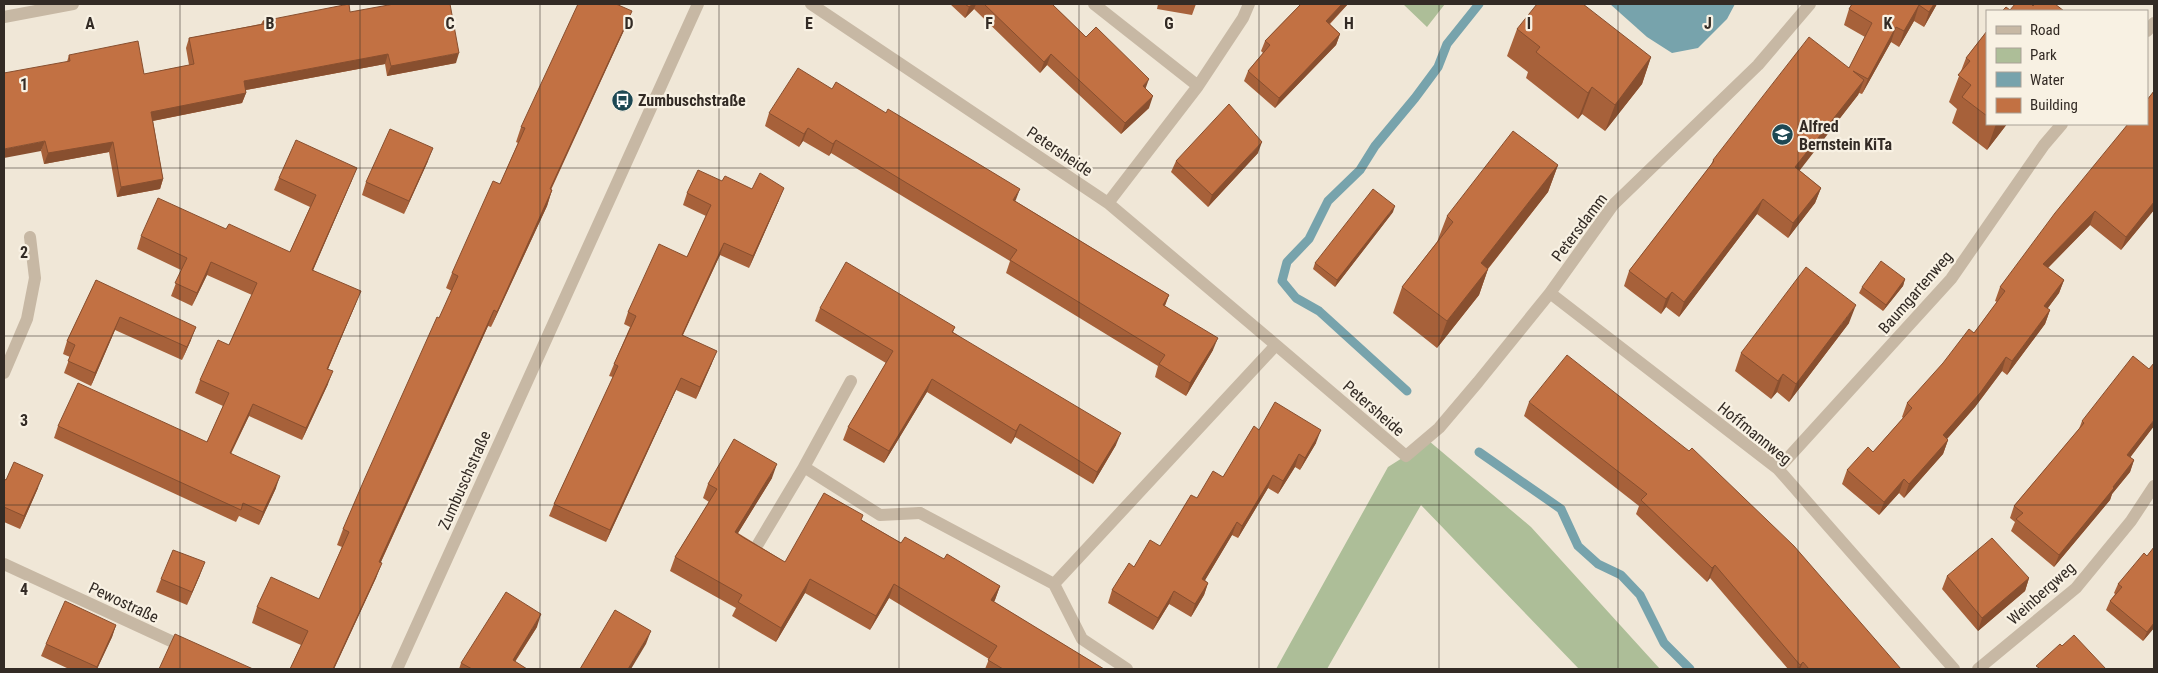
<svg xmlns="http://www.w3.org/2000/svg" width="2158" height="673" viewBox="0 0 2158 673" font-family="'Roboto Condensed',sans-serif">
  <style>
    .green { fill: #adbe98 }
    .water { fill: #77a3ac }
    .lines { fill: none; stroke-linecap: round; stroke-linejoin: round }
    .stream { stroke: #77a3ac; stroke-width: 9 }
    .service { stroke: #c7b8a4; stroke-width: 12 }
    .minor { stroke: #c7b8a4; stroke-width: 12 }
    .tertiary { stroke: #c7b8a4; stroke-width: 12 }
    .wall { fill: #a7613a }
    .shaded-wall { fill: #884f2f }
    .building { fill: #c27143; stroke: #884f2f }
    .grid { fill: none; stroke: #332b25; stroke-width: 1; stroke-opacity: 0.55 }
    .labels { text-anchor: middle; stroke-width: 4.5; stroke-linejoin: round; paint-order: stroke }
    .poi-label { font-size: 16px; font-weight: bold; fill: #332b25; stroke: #f8f1e3; text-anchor: start }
    .street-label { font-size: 16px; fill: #332b25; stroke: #f8f1e3 }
    .grid-label { font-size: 16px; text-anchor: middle; font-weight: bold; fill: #332b25; stroke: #f8f1e3; stroke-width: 4.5; stroke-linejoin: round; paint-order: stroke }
  </style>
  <rect width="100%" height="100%" fill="#f0e7d7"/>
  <path class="green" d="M1403 4H1445L1427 27Z
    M1429 441 1531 527 1660 669H1579L1421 505 1327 669H1276L1388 467Z"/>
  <path class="water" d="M1610 4H1735L1727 19 1698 48 1672 53 1647 37Z"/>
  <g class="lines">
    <path class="stream" d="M1407 391 1319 311 1296 298 1282 281 1287 262 1309 239 1328 201 1360 170 1375 146 1415 98 1438 67 1447 44 1479 4
      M1479 452 1561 509 1578 546 1598 564 1621 575 1640 595 1664 643 1690 669"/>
    <path class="service" d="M851 381 804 467 880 515 920 513
      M758 544 804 467"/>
    <path class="minor" d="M811 4 1108 203 1276 345 1054 584
      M1094 4 1198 86
      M2147 31 2154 23
      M1108 203 1198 86 1243 18 1249 4
      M1550 293 1778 469 1954 669
      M1276 345 1406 456 1439 428 1478 382 1550 293 1613 205 1758 65 1810 4
      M4 373 27 319 35 278 30 237
      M1778 469 1951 279 2044 145 2062 124
      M920 513 1054 584 1082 639 1127 669
      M4 564 186 648
      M1978 669 2076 588 2131 521 2154 486"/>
    <path class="tertiary" d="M4 17 73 4
      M397 669 698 4"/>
  </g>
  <path class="wall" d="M950 4H1052L1086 37 1146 89 1149 108 1121 134 1047 65 1040 73 974 9 965 18Z
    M1158 4H1196L1192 15 1157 9Z
    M1197 4H1208L1207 5Z
    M1301 4H1348L1330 24 1340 34 1336 45 1275 108 1244 81 1248 71 1263 53 1261 51 1265 41Z
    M1852 4H1937L1924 27 1914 21 1899 47 1891 42 1862 94 1859 93 1858 95 1799 170 1821 188 1815 203 1788 238 1757 214 1679 317 1666 307 1661 314 1624 286 1629 271 1711 165 1713 160 1849 68 1865 37 1844 25 1849 9Z
    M350 12 456 63 387 76 385 64 246 90V93L242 103 153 121 163 179 160 189 117 197 109 152 44 164 41 151 69 55 144 74 189 65 186 48 189 38 261 24 263 21Z
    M626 26 551 190H552L547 206 491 327 488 326 381 562 376 578 334 669H290L301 645 252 623 257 607 319 599 342 547 337 545 343 529 452 291 446 288 452 273 500 184 518 143 516 142 521 127Z
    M1517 29 1651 57 1642 84 1605 131 1582 114 1578 119 1526 78 1528 72 1507 56Z
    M1987 31V124H2007L1987 150 1952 123 1957 109 1949 102 1966 58Z
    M2154 91V210L2121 250 2090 225 2048 268 2064 280 2059 293 2047 309 2050 310 2045 324 2007 375 2002 371 1975 407 1947 439 1948 440 1943 454 1904 498 1899 493 1879 515 1842 484 1847 470 1873 452 1903 418 1902 417 1907 403 1974 333 1997 302 1995 301 2000 287Z
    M769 113 1015 201 1169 295 1165 306 1213 350 1186 396 1155 377 1158 366 1006 273 1010 261 831 153 829 156 803 141 799 147 765 126Z
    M1258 153 1208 207 1171 172 1176 161Z
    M428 161 404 214 362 195 366 182Z
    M1558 165 1548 192 1488 269 1479 295 1437 348 1393 313 1402 287 1437 242 1447 216Z
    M279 178 352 180 313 270 356 303 328 369V384L302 440 249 416 231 454 276 488 259 525 239 516 236 522 54 438 58 426 207 442 223 406 195 393 200 380 229 345 252 295 207 275 192 306 171 296 181 270 137 249 141 236 226 229 290 252 310 207 274 190Z
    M722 181 752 189 779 200 749 268 720 255 683 335 712 363 696 399 676 390 606 542 549 516 554 504 613 377 609 376 614 364 630 327 624 324 628 312 687 257 706 216 683 205 687 193Z
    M1393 212 1335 287 1313 269 1315 263Z
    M1905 279 1903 286 1883 311 1859 293 1862 287Z
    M96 280 191 340 182 360 115 330 91 386 64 373 70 357 63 354 67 341Z
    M820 308 955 327 953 332 1116 445 1093 484 1015 437 1011 444 927 392 884 463 843 440 848 427 886 363 815 321Z
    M1849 323 1789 402 1777 392 1771 399 1735 371 1741 353Z
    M1529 402 1901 669H1788L1710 578 1707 582 1636 514 1639 506 1524 416Z
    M2082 421 2154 426 2130 457 2134 460 2130 472 2112 494 2110 500 2054 567 2011 531 2015 522 2010 518 2014 506 2079 429Z
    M1259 430 1316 443 1300 470 1295 467 1278 494 1268 488 1238 538 1232 535 1205 580 1208 583 1204 595 1191 617 1169 604 1153 630 1108 603 1112 590 1134 567 1160 546 1197 498 1223 477Z
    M772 478 738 533 785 562 862 520 901 543 944 559 1000 586 994 602 1104 669H985L989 659 889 598 870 630 805 593 776 642 732 616 736 608 670 571 675 557 709 502 703 498 708 484Z
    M4 479 38 488 20 529 4 522Z
    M2154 547V628L2143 641 2106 610 2110 601 2115 594 2114 593 2118 584 2147 556Z
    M200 575 187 605 156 592 161 579Z
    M1947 576 2029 578 2025 591 1978 631 1942 589Z
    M116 625 112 637 97 669H69L41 656 46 644Z
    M537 627 515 662 527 669H459L461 663Z"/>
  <path class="shaded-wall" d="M973 4H976L974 9 965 18 969 7Z
    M1342 4H1348L1322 31 1326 21Z
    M1934 4H1937L1924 27 1929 12Z
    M1919 5 1914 21 1899 47 1904 31Z
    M632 11 626 26 544 204 550 189Z
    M1896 27 1891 42 1862 94 1868 79Z
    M1340 34 1336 45 1275 108 1279 98Z
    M459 53 456 63 387 76 391 66Z
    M388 54 385 64 240 91 244 81Z
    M1051 54 1047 65 1040 73 1044 62Z
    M1651 57 1642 84 1605 131 1615 105Z
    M1149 79 1145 90 1143 86Z
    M1864 80 1858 95 1790 183 1795 167Z
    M1592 87 1582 114 1578 119 1588 93Z
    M246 93 242 103 147 122 151 112Z
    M1153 96 1149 108 1121 134 1125 123Z
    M1996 124H2007L1987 150Z
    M808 128 803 141 799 147 804 134Z
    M836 140 831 153 829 156 833 144Z
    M45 141 41 151 4 158V149Z
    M113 142 109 152 44 164 48 153Z
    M1262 142 1258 153 1208 207 1212 195Z
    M433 148 428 161 404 214 409 201Z
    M1558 165 1548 192 1471 290 1481 263Z
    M357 168 352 180 308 282 312 270Z
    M163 179 160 189 117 197 121 187Z
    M784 188 779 200 749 268 753 256Z
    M1821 188 1815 203 1788 238 1793 223Z
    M1020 189 1015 202 1013 200Z
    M552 190 547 206 491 327 497 312Z
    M1763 199 1757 214 1679 317 1684 302Z
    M2154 202V210L2121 250 2126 237Z
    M1395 206 1393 212 1335 287 1337 280Z
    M2095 211 2090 225 2038 278 2043 264Z
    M724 243 720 255 677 347 682 335Z
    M211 262 207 275 192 306 197 293Z
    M1488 269 1479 295 1437 348 1447 321Z
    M1905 279 1903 286 1883 311 1886 305Z
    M2064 280 2059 293 2039 320 2044 306Z
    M361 291 356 303 323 381 327 369Z
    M1672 292 1666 307 1661 314 1666 299Z
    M1169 295 1164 307 1163 305Z
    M1856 305 1849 323 1789 402 1796 384Z
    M494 310 488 326 374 577 379 562Z
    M2050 310 2045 324 2007 375 2012 361Z
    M120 317 115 330 91 386 95 373Z
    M196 327 191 340 182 360 187 347Z
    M1218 338 1213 350 1186 396 1190 383Z
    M717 351 712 363 696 399 700 387Z
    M2006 357 2002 371 1975 407 1938 449 1943 435Z
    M333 371 328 384 302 440 306 428Z
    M1783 374 1777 392 1771 399 1778 381Z
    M681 378 676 390 606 542 610 530Z
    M932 379 927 392 884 463 889 451Z
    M253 404 249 416 225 465 230 453Z
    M2154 420V426L2123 467 2127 455Z
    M1020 424 1015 437 1011 444 1016 431Z
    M1321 430 1316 443 1300 470 1305 458Z
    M1121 433 1116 445 1093 484 1097 472Z
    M1948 440 1943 454 1904 498 1909 484Z
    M1299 454 1295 467 1278 494 1283 481Z
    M2134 460 2130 472 2112 494 2110 500 2054 567 2059 555Z
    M777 464 772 478 730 546 735 532Z
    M43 475 38 488 20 529 24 516Z
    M1273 475 1268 488 1238 538 1242 526Z
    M280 476 276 488 259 525 263 512Z
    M1904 479 1899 493 1879 515 1884 502Z
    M1237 522 1232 535 1198 592 1202 579Z
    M205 562 200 575 187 605 192 592Z
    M382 563 376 578 334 669H333Z
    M1715 565 1710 578 1707 582 1712 568Z
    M2029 578 2025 591 1978 631 1982 618Z
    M810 579 805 593 776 642 781 628Z
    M1208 583 1204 595 1191 617 1195 604Z
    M894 584 889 598 870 630 876 616Z
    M1000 586 995 600 986 615 991 600Z
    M1174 591 1169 604 1153 630 1158 618Z
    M541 614 537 627 510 669 513 660Z
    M2154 623V628L2143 641 2147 632Z
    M116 625 112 637 97 669H96Z
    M651 631 646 644 631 669H628Z
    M1803 662 1800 669H1798L1800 665Z"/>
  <path class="building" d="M349 4 350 12 394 4H450L459 53 391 66 388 54 244 81 246 93 151 112 163 179 121 187 113 142 48 153 45 141 4 149V73L70 61 69 55 138 41 144 74 194 64 189 38 264 24 263 21Z
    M578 4H616L632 11 550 189 552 190 497 312 494 310 379 562 382 563 333 669H290L308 631 257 607 271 577 319 599 349 532 343 529 365 478 437 317 439 318 458 276 452 273 493 181 500 184 525 128 521 127Z
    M965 4H973L969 7Z
    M984 4H1052L1086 37 1096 27 1149 79 1143 86 1153 96 1125 123 1051 54 1044 62Z
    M1301 4H1342L1326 21 1340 34 1279 98 1248 71 1270 45 1265 41Z
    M1537 4H1583L1651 57 1615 105 1592 87 1588 93 1536 52 1540 47 1517 29Z
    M1852 4H1934L1929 12 1919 5 1904 31 1896 27 1868 79 1853 71 1864 80 1795 167 1821 188 1793 223 1763 199 1684 302 1672 292 1666 299 1629 271 1714 161 1713 160 1809 37 1849 68 1872 23 1849 9Z
    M2015 4H2031L2033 6 2035 4H2055L2064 11H2002L2006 7 2010 10Z
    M1987 31V116L1962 97 1971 85 1958 75 1970 61 1966 58Z
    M798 68 832 89 836 82 886 113 888 109 1020 189 1013 200 1169 295 1163 305 1218 338 1190 383 1159 364 1165 355 1010 260 1017 250 836 140 833 144 808 128 804 134 769 113Z
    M2154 91V202L2126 237 2095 211 2043 264 2064 280 2044 306 2050 310 2012 361 2006 357 1980 393 1943 435 1948 440 1909 484 1904 479 1884 502 1847 470 1868 447 1873 452 1912 408 1907 403 1943 363 1969 329 1974 333 2005 291 2000 287 2055 213 2128 124H2147V100Z
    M1229 104 1262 142 1212 195 1176 161Z
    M390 129 433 148 409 201 366 182Z
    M1513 131 1558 165 1481 263 1488 269 1447 321 1402 287 1453 222 1447 216Z
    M296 140 357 168 312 270 361 291 327 369 333 371 306 428 253 404 230 453 280 476 263 512 243 503 241 510 58 426 78 383 207 442 229 393 200 380 218 340 229 345 257 283 211 262 197 293 175 283 187 258 141 236 158 198 226 229 229 224 290 252 316 195 279 178Z
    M698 170 722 181 725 176 752 189 760 173 784 188 753 256 724 243 682 335 717 351 700 387 681 378 610 530 554 504 618 366 614 364 636 316 628 312 659 244 687 257 711 205 687 193Z
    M1373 189 1395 206 1337 280 1315 263Z
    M1881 261 1905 279 1886 305 1862 287Z
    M846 262 955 327 952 332 1121 433 1097 472 1020 424 1016 431 932 379 889 451 848 427 893 351 820 308Z
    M1806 267 1856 305 1796 384 1783 374 1778 381 1741 353Z
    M96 280 196 327 187 347 120 317 95 373 68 361 75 345 67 341Z
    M1567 355 1689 451 1692 448 1794 546 1901 669H1809L1803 662 1800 665 1715 565 1712 568 1641 500 1647 494 1529 402Z
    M2133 356 2149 369 2154 363V420L2127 455 2134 460 2113 487 2114 488 2059 555 2016 519 2023 513 2014 506 2084 423 2082 421Z
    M1275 402 1321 430 1305 458 1299 454 1283 481 1273 475 1242 526 1237 522 1202 579 1208 583 1195 604 1174 591 1158 618 1112 590 1129 563 1134 567 1150 540 1160 546 1191 495 1197 498 1213 471 1223 477 1254 426 1259 430Z
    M734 439 777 464 735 532 744 538 785 562 824 493 863 515 861 520 901 543 905 537 944 559 947 554 1000 586 991 600 1104 669H1003L988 660 997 646 894 584 876 616 810 579 781 628 738 602 742 595 675 557 717 489 708 484Z
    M14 462 43 475 24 516 4 507V479L6 480Z
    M1992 538 2029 578 1982 618 1947 576Z
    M2154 547V623L2147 632 2110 601 2122 587 2118 584 2144 553 2147 556Z
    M173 550 205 562 192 592 161 579Z
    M506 592 541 614 513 660 527 669H472L461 663Z
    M65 601 116 625 97 667 46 644Z
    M615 610 651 631 628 669H580Z
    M175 634 253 669H159Z
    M2074 635 2106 669H2038L2039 668 2036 666 2060 644 2062 646Z"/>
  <path class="grid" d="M180 4V669M360 4V669M540 4V669M719 4V669M899 4V669M1079 4V669M1259 4V669M1439 4V669M1618 4V669M1798 4V669M1978 4V669M4 168H2154M4 336H2154M4 505H2154"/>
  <defs>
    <symbol id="bus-disc" viewBox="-11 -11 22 22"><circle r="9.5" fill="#1d4853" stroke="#f8f1e3"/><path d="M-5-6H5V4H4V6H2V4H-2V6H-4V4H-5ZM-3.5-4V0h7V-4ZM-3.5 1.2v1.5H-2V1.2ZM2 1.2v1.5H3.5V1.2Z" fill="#fff"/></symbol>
    <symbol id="school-disc" viewBox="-11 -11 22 22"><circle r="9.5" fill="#1d4853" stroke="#f8f1e3"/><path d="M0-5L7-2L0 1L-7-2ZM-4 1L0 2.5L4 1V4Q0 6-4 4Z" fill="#fff"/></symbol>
  </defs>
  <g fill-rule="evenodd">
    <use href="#bus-disc" x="610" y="88" width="25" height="25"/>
    <use href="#school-disc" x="1770" y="122" width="25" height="25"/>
  </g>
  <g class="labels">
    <g class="poi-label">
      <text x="638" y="106">Zumbuschstraße</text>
      <text x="1799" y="132">Alfred<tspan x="1799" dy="18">Bernstein KiTa</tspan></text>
    </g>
    <g class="street-label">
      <text transform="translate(1060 151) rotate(34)" y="6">Petersheide</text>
      <text transform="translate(1579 227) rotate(-53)" y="6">Petersdamm</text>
      <text transform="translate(1915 292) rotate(-49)" y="6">Baumgartenweg</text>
      <text transform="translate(1374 408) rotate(41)" y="6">Petersheide</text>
      <text transform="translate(1755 433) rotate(39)" y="6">Hoffmannweg</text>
      <text transform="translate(464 480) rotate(-66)" y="6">Zumbuschstraße</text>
      <text transform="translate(2041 593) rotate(-42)" y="6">Weinbergweg</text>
      <text transform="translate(124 602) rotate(25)" y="6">Pewostraße</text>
    </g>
  </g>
  <g class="grid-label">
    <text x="90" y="29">A</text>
    <text x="270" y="29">B</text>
    <text x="450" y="29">C</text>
    <text x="629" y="29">D</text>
    <text x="809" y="29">E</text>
    <text x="989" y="29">F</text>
    <text x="1169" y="29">G</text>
    <text x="1349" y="29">H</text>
    <text x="1529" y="29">I</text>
    <text x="1708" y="29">J</text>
    <text x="1888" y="29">K</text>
    <text x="24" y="90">1</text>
    <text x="24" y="258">2</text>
    <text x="24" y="426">3</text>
    <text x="24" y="595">4</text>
  </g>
  <rect width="2158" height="673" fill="none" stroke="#332b25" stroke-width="10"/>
  <rect x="1986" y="10" width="162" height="115" fill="#f8f1e3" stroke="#a9a297"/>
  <rect x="1996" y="26" width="25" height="8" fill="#c7b8a4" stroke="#a9a297"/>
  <text x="2030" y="35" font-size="15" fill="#332b25">Road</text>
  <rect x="1996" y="48" width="25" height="15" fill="#adbe98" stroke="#a9a297"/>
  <text x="2030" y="60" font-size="15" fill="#332b25">Park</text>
  <rect x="1996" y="72" width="25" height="15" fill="#77a3ac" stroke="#a9a297"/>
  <text x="2030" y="85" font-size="15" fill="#332b25">Water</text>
  <rect x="1996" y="98" width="25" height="15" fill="#c27143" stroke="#a9a297"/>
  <text x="2030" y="110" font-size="15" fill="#332b25">Building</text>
</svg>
